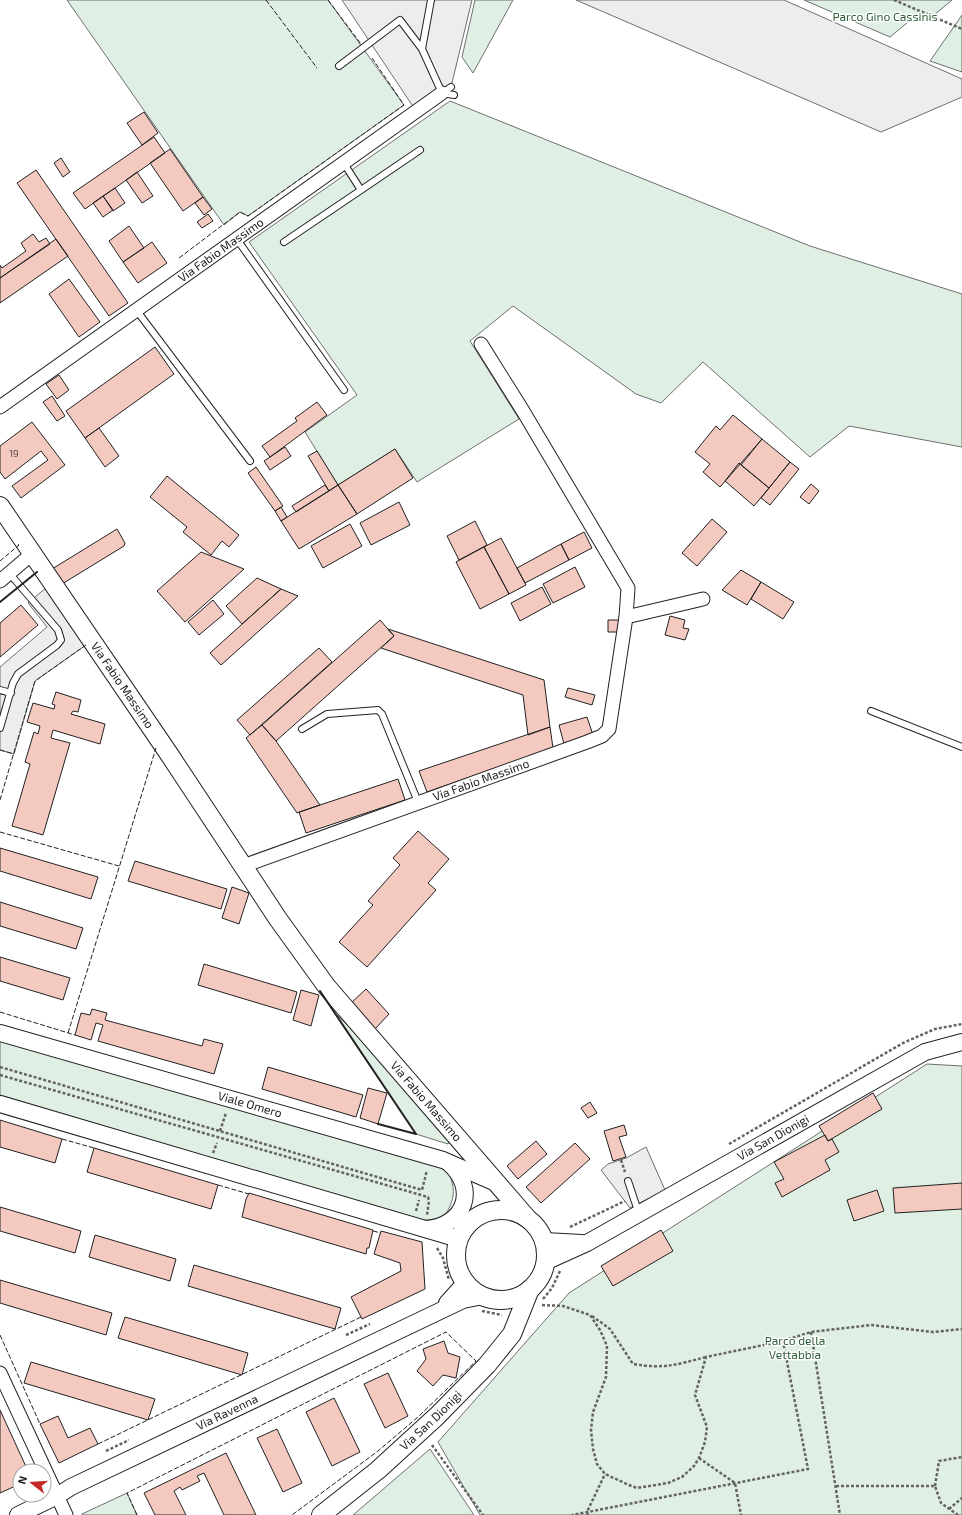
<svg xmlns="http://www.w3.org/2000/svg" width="962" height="1515" viewBox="0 0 962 1515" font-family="'Exo 2',sans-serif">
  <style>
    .green { fill: #e0efe3; stroke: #6f6f6f }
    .parking { fill: #ededed; stroke: #6f6f6f }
    .building { fill: #f3c9c0; stroke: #222 }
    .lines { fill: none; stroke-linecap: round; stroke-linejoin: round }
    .service-casing { stroke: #222; stroke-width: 8 }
    .minor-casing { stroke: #222; stroke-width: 15 }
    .tertiary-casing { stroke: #222; stroke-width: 18 }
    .secondary-casing { stroke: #222; stroke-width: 20 }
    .path { stroke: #646464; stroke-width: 2.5; stroke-dasharray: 3 2; stroke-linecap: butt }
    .service { stroke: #fff; stroke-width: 6 }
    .minor { stroke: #fff; stroke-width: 13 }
    .tertiary { stroke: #fff; stroke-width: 16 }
    .secondary { stroke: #fff; stroke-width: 18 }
    .fence { stroke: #222; stroke-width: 1; stroke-dasharray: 5 2; stroke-linecap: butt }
    .wall { stroke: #222; stroke-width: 2 }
    .labels { text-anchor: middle; stroke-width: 3; stroke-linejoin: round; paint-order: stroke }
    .number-label { font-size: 10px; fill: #564c4a }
    .park-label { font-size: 12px; fill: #2f5e38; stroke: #fff }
    .street-label { font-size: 12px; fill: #222; stroke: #fff }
  </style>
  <rect width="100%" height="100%" fill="#fff"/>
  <path class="green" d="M67 0H328L404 105 248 216 240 212 224 225Z
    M475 0H513L473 73 462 57Z
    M804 0H952L934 15 913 18 890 37Z
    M962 15V72L930 61Z
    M450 101 810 246 962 294V447L849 426 810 457 703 362 661 403 636 394 513 306 470 341 519 419 417 482 395 449 338 485 305 432 357 395 249 242Z
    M334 1012 371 1048 450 1137 448 1144 416 1134Z
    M0 1038 432 1163 448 1171C456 1190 455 1198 445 1216L432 1220H418L0 1095Z
    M927 1064 962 1066V1515H480L438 1442 569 1293Z
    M430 1449 474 1515H353Z
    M127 1493 137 1515H82V1514Z"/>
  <path class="parking" d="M342 0H472L451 87 416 111Z
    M576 0H784L962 79V97L881 132Z
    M47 587 86 645 35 681 14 754 0 750V667L47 627 28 603Z
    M646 1147 665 1190 630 1208 601 1170 608 1164 626 1158Z"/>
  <path class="building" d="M144 112 158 133 142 145 127 123Z
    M154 137 165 153 85 209 73 193Z
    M170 149 203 197 183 211 150 163Z
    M61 158 70 172 63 177 54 163Z
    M36 170 128 303 109 316 17 183Z
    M137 172 153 196 142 203 126 180Z
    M115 188 125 203 113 211 103 196Z
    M103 196 113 210 103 217 93 203Z
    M203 197 212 209 204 215 195 203Z
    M208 214 213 221 202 228 197 222Z
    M129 226 144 248 123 262 109 241Z
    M33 234 39 242 46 238 50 244 0 278V265L2 268 26 251 21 243Z
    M56 239 68 256 0 303V278Z
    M152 242 167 263 138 283 123 262Z
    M69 279 100 322 79 337 49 294Z
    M155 347 174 374 85 438 66 411Z
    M59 375 69 390 57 399 46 384Z
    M52 396 65 416 57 421 43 402Z
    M317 402 327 415 270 457 262 446 297 421 295 418Z
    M733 415 762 439 720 487 703 472 710 464 695 452 716 426 720 430Z
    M32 422 65 465 21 498 12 486 48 460 41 451 5 479 0 472V446Z
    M99 428 119 456 105 467 85 438Z
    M762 439 790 462 769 488 741 465Z
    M285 447 291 456 270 470 264 461Z
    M395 449 413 478 357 514 338 485Z
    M317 451 338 485 329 491 308 456Z
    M790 462 799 469 770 505 761 498Z
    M739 463 769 488 754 506 725 481Z
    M256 467 283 506 275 511 248 473Z
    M167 476 239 535 229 547 222 541 211 555 183 532 187 527 150 497Z
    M811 484 819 491 809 504 800 497Z
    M325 485 329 491 296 512 292 506Z
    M338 485 357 514 299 549 281 521Z
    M399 502 410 525 371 545 360 523Z
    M281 507 287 517 281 521 275 511Z
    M712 519 727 532 697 566 682 553Z
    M475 521 487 545 459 560 447 536Z
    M350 524 362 546 323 568 311 546Z
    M117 529 125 543 124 546 62 584 52 569Z
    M584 532 592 548 569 560 561 544Z
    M501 538 526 585 509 594 484 547Z
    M561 544 569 560 525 583 517 568Z
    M484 547 509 594 480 609 456 562Z
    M201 552 244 569 185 622 157 591Z
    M575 567 585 587 553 603 543 584Z
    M741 570 761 582 747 605 722 590Z
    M257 578 281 589 242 624 226 606Z
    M761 582 794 602 783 619 751 599Z
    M542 587 551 604 520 621 511 603Z
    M281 589 298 596 221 665 210 653Z
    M213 600 224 614 199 635 188 622Z
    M21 605 38 625 0 657V623Z
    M670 616 685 620 683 628 689 629 685 640 665 635Z
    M380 620 394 636 276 741 262 725Z
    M608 620H619V632H608Z
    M388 629 544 680 550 727 528 735 523 695 381 648 394 636Z
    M319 648 332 662 250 735 237 720Z
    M568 688 595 695 592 705 565 697Z
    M56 692 81 700 78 712 73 711 71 714 105 724 100 744 53 730 51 738 70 743 43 835 12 826 30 764 25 762 34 732 38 734 40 726 27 722 33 703 54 709 55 705 52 704Z
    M587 717 593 735 564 744 559 725Z
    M262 725 276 741 320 805 297 813 246 738Z
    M550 727 553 748 427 792 419 771Z
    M398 779 405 800 306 833 299 812Z
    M418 831 449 859 428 883 436 890 367 967 339 942 373 905 368 901 400 865 393 858Z
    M0 848 98 877 91 899 0 871Z
    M135 861 227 889 221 909 128 881Z
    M232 887 249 893 239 924 222 918Z
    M0 902 83 928 76 949 0 926Z
    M0 957 70 978 63 1000 0 981Z
    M204 964 297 992 291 1013 198 985Z
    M366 989 389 1014 374 1030 350 1004Z
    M301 990 319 995 311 1026 293 1020Z
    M92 1009 107 1013 105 1020 202 1046 204 1039 223 1044 214 1074 98 1041 103 1025 96 1023 91 1040 75 1035 81 1013 90 1015Z
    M268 1067 363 1095 356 1117 262 1089Z
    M368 1088 387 1093 378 1124 360 1118Z
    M873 1093 882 1109 828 1141 819 1126Z
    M590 1102 597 1113 588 1118 581 1108Z
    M0 1120 62 1139 55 1163 0 1147Z
    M624 1125 627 1135 619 1137 626 1157 613 1161 604 1131Z
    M825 1135 828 1141 832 1139 839 1152 825 1160 830 1170 782 1197 775 1183 784 1179 774 1162Z
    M536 1141 547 1154 518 1179 507 1166Z
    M575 1143 590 1159 541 1203 526 1187Z
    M94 1148 218 1185 211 1209 87 1172Z
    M962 1183V1209L895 1213 893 1188Z
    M877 1190 884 1211 854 1221 847 1200Z
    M249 1193 373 1230 369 1248H367L366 1254 242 1217 246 1199Z
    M0 1207 81 1231 75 1253 0 1231Z
    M661 1230 673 1251 613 1286 601 1266Z
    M381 1231 422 1242 425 1289 362 1319 351 1297 401 1271 400 1263 374 1254Z
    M95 1235 176 1259 170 1281 89 1257Z
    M194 1265 341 1308 335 1329 188 1286Z
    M0 1280 112 1313 106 1335 0 1303Z
    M125 1317 248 1353 242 1375 118 1338Z
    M444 1341 448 1353 460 1357 456 1378 443 1375 433 1386 417 1371 426 1359 423 1349Z
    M31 1362 155 1399 148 1420 24 1383Z
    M388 1373 408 1416 385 1428 364 1384Z
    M334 1398 360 1452 332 1466 306 1412Z
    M0 1410 28 1471H20V1484L0 1493Z
    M58 1416 68 1438 90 1428 98 1444 59 1463 40 1424Z
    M277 1429 302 1483 283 1492 257 1438Z
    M226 1453 256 1515H224L204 1473 197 1476 200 1481 182 1490 180 1487 174 1491 186 1515H155L144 1493Z"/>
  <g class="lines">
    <defs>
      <path id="service" d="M422 49 431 0
        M339 66 400 20 422 49 442 93
        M442 93 454 95
        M442 93 451 87
        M361 190 420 150
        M236 238 344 390
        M284 242 361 190 343 162
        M137 311 250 461
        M0 690 11 693
        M871 711 962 747
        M0 728 13 683 18 674 57 645 61 640 58 630 9 573
        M302 729 327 714 378 710 382 714 418 802
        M628 1181 639 1214"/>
      <g id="minor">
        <path id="s1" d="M0 407 442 93"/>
        <path d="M0 581 33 553"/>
        <path d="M626 617 703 599"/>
        <path id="s2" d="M243 866 587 742 602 736 609 729 626 617 628 588 523 411 481 344"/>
        <path d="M0 1373 66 1515"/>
      </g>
      <g id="tertiary">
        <path id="s3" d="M0 1033 443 1160 496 1183"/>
        <path d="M0 1104 459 1239"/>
        <path d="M427 1229C465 1225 478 1189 449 1163"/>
        <path d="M544 1241 582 1243"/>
        <path id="s4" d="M545 1262 587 1243 925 1052 962 1042"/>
        <path d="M447 1303 466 1282"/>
        <path id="s5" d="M18 1515 57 1496 71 1487 463 1300 483 1296"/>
      </g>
      <g id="secondary">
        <path id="s6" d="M0 506 169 754 278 919 327 987 527 1218"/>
        <circle cx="501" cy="1255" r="45"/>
        <path id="s7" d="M321 1515 378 1470 437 1416 487 1365 512 1334 530 1289"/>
      </g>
    </defs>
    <use href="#service" class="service-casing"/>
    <use href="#minor" class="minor-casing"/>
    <use href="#tertiary" class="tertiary-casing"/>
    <use href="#secondary" class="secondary-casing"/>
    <path class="path" d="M894 0 962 29
      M0 1067 422 1190 427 1170
      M0 1075 428 1197 429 1201 427 1215
      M220 1131 226 1113
      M729 1144 903 1043 935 1029 962 1024
      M213 1153 217 1143
      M621 1160 625 1172
      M416 1211 419 1200
      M570 1227 625 1201
      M437 1248 443 1258 449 1280
      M543 1299 552 1288 560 1271
      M542 1305 563 1306 590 1315 600 1330 607 1346 606 1377 593 1412 591 1430 593 1449 597 1464 605 1474 629 1485 637 1488 668 1483 682 1477 694 1466 699 1458 705 1442 707 1427 695 1395 706 1357 783 1341 808 1469 572 1515
      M482 1311 502 1315
      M592 1316 610 1329 633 1364C665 1369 675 1365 706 1357
      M811 1332 840 1515
      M346 1335 370 1324
      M783 1341 811 1332 871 1325 933 1332 962 1329
      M432 1445 483 1515
      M106 1451 129 1440
      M699 1458 735 1483 741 1515
      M836 1486H935L941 1503 958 1515
      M935 1486 939 1461 962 1457
      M949 1509 962 1498
      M588 1515 587 1512 605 1474"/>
    <use href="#service" class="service"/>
    <use href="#minor" class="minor"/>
    <use href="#tertiary" class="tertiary"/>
    <use href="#secondary" class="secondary"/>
    <path class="fence" d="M266 0 317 68
      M328 0 361 44
      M179 258 240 212 248 216 404 105 372 58
      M0 561 19 545 17 544
      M0 750 14 754
      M0 800 35 681 86 645
      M0 832 119 866
      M0 1012 75 1035
      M68 1033 156 748
      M62 1139 94 1148
      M218 1185 249 1194
      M373 1231 381 1233
      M0 1335 40 1424
      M98 1444 361 1317
      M137 1515 127 1493 446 1332 476 1361 418 1417 378 1451 292 1515"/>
    <path class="wall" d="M0 602 37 572
      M320 991 416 1134 378 1124"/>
  </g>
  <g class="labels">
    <g class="number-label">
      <text x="14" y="457">19</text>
    </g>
    <g class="park-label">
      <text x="885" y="21">Parco Gino Cassinis</text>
      <text x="795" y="1345">Parco della<tspan x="795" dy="14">Vettabbia</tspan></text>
    </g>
    <g class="street-label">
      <text dy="4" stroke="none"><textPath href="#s1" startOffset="271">Via Fabio Massimo</textPath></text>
      <text dy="4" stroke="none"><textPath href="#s6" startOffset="217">Via Fabio Massimo</textPath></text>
      <text dy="4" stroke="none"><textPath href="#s2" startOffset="253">Via Fabio Massimo</textPath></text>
      <text dy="4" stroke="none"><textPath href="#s6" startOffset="733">Via Fabio Massimo</textPath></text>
      <text dy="4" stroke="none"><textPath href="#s3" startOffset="260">Viale Omero</textPath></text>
      <text dy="4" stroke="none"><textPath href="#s4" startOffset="260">Via San Dionigi</textPath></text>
      <text dy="4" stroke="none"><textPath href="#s5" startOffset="233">Via Ravenna</textPath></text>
      <text dy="4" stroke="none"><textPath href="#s7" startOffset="145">Via San Dionigi</textPath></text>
    </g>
  </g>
  <g transform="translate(32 1483) rotate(287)"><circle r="19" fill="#ffffff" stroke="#a7a7a7"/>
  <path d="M0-3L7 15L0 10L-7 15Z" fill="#c62828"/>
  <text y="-6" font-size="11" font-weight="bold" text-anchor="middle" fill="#222222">N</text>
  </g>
</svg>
